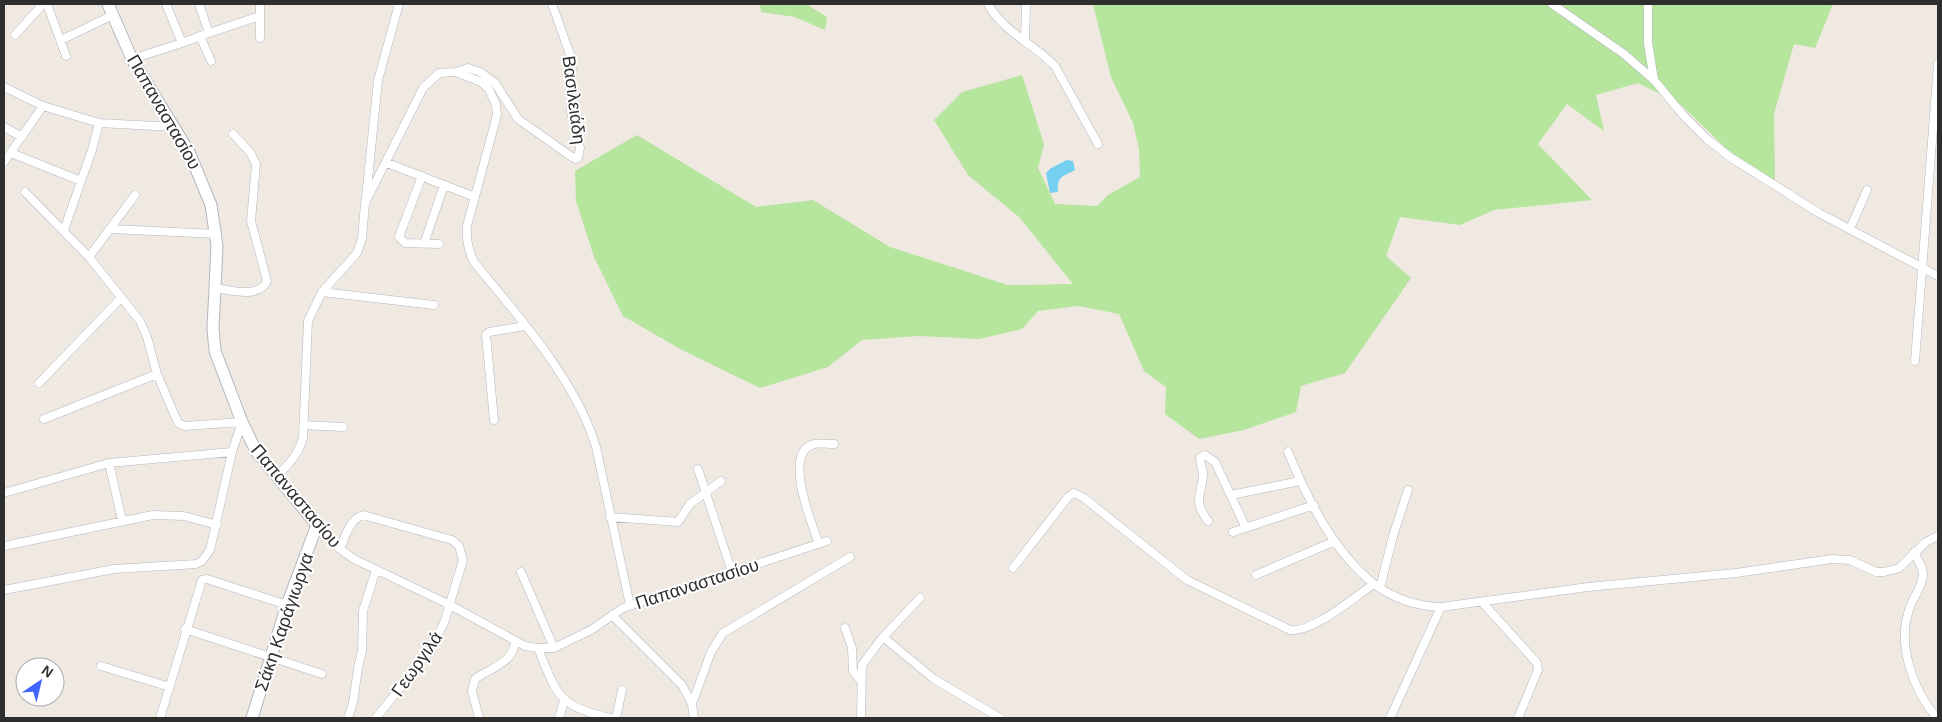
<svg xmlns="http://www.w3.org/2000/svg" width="1942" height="722" viewBox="0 0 1942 722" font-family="Arial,sans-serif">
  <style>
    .green { fill: #b6e59e }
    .water { fill: #75cff0 }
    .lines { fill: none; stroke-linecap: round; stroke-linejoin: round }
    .street-casing { stroke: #b4b7c1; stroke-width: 9 }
    .secondary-casing { stroke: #b4b7c1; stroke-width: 13 }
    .street { stroke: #fff; stroke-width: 8 }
    .secondary { stroke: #fff; stroke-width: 11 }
    .labels { text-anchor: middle; stroke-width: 4; stroke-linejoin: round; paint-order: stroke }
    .street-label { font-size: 18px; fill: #2e2e2e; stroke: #fff }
  </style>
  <rect width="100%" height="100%" fill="#efe9e1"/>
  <path class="green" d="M760 4H806L827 17 825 30 795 17 761 12Z
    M1093 4H1833L1815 48 1794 44 1774 114 1775 181 1729 151 1680 104 1638 83 1596 95 1604 131 1567 104 1538 144 1592 200 1494 210 1460 225 1400 217 1386 256 1411 278 1345 373 1301 386 1296 412 1244 430 1199 439 1165 414 1166 387 1144 371 1119 314 1078 306 1038 311 1022 329 979 339 919 336 862 340 828 367 760 388 684 351 623 316 594 257 576 201 575 171 637 135 756 207 813 200 890 247 1008 285 1073 284 1019 217 968 175 934 120 962 92 1022 75 1044 144 1038 168 1055 204 1097 206 1108 195 1140 177 1139 149 1133 123 1111 77Z"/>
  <path class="water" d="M1067 160 1073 161 1075 170C1062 177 1057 176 1058 192L1050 193 1046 173 1051 168Z"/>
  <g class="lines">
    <defs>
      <path id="street" d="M47 4 66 56
        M166 4 182 43 200 36
        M199 4 209 33 200 36 211 61
        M260 4V38
        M988 4C1004 33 1033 43 1055 66L1098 144
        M1552 4 1624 54 1654 80 1683 115 1707 139 1730 157 1819 213 1938 276
        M1648 4V43L1654 80
        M209 33 260 16
        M15 35 43 4
        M61 40 113 15
        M1025 42 1026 4
        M132 59 182 43
        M456 72 468 68 480 72 495 83 518 119 569 155 576 159 578 158 580 148 571 112 572 60 552 4
        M4 87 43 106 99 123 175 127
        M4 127 22 137
        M11 153 81 181
        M4 162 43 106
        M387 163 475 197
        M422 176 399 237 405 243 439 244
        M366 198 378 80 399 4
        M111 229 217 234
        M1850 229 1867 190
        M64 230 92 150 99 123
        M424 244 444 185
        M89 257 135 195
        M215 288C230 290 259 299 267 281L251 221 256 164 250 152 233 134
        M322 292 434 305
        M1915 361 1938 64
        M39 383 121 298
        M44 419 157 374
        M494 420 486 335 489 332 525 326
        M303 425 343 427
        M1288 452C1308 500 1333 551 1374 584
        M109 463 122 520
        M698 469 732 572
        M277 476C289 464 298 455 303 438L308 321 322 292 357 253 362 239 365 203 423 88 439 73 456 72 481 82 489 89 496 105 497 115 467 226C466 239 468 250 474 262 517 315 577 381 596 447L630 605
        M4 493 109 463 232 452
        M1231 495 1300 481
        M610 517 678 522 690 504 721 481
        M1208 521C1192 500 1202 495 1203 474 1203 468 1200 464 1200 458L1205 455 1215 462 1246 528
        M317 525 340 549 354 559 450 605 525 646 538 648H554L591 630 623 608 827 541
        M1233 532 1314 505
        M819 544C812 524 784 457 811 445 818 442 827 444 834 444
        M4 546 153 515 184 516 217 525
        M340 549C345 537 350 519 363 515L452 540 459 546 463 560 444 623 427 654 376 718
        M1914 552 1922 568 1923 575C1922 587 1914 596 1910 607 1896 644 1913 690 1937 718
        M1013 568 1068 497 1074 493 1084 498 1187 580 1290 630C1313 633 1354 597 1374 584 1395 599 1415 606 1441 607
        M521 572 554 648
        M1256 575 1335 541
        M1380 588 1393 536 1408 490
        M4 590 114 569 196 564 202 561 210 550 232 452 242 422 185 426 178 423 157 374 147 337 140 321 89 257 25 192
        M1482 602 1537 663 1538 670 1518 718
        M612 615 682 685 692 704 694 718
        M845 628 852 648 853 671 861 681
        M185 629 322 674
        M883 637 934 679 1000 718
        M538 648C557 695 558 706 610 718
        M101 666 170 687
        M692 704 711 652 723 633 850 557
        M160 718 202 580 207 579 287 605
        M348 718 353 703 358 668 362 651 363 611 376 570
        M479 718 472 691 475 679C490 668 514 663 515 641
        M559 718 564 701
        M616 718 622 690
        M861 718 862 665 883 637 920 598
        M1390 718 1441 607 1588 587 1736 573 1832 559 1850 560 1876 572H1884L1899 568 1926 542 1938 536"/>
      <path id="secondary" d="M108 4 132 59 189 152 211 205 217 246 213 328 215 351 242 422 256 451 317 525 287 605 252 718"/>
    </defs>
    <use href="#street" class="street-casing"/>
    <use href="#secondary" class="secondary-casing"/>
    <use href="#street" class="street"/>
    <use href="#secondary" class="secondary"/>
  </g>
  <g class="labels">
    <g class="street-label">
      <text transform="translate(574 100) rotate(83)" y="6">Βασιλειάδη</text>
      <text transform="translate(164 112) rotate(60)" y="6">Παπαναστασίου</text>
      <text transform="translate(296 496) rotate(50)" y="6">Παπαναστασίου</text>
      <text transform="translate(697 584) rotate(-18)" y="6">Παπαναστασίου</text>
      <text transform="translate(284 622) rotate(-71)" y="6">Σάκη Καράγιωργα</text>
      <text transform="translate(417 664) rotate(-55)" y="6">Γεωργιλά</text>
    </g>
  </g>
  <rect width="1942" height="722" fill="none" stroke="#2e2e2e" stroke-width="10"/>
  <g transform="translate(40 682) rotate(35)"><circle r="24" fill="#ffffff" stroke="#ababab"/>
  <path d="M0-4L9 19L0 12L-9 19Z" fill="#4264fb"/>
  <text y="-8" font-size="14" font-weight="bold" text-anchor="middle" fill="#2e2e2e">N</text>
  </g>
</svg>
